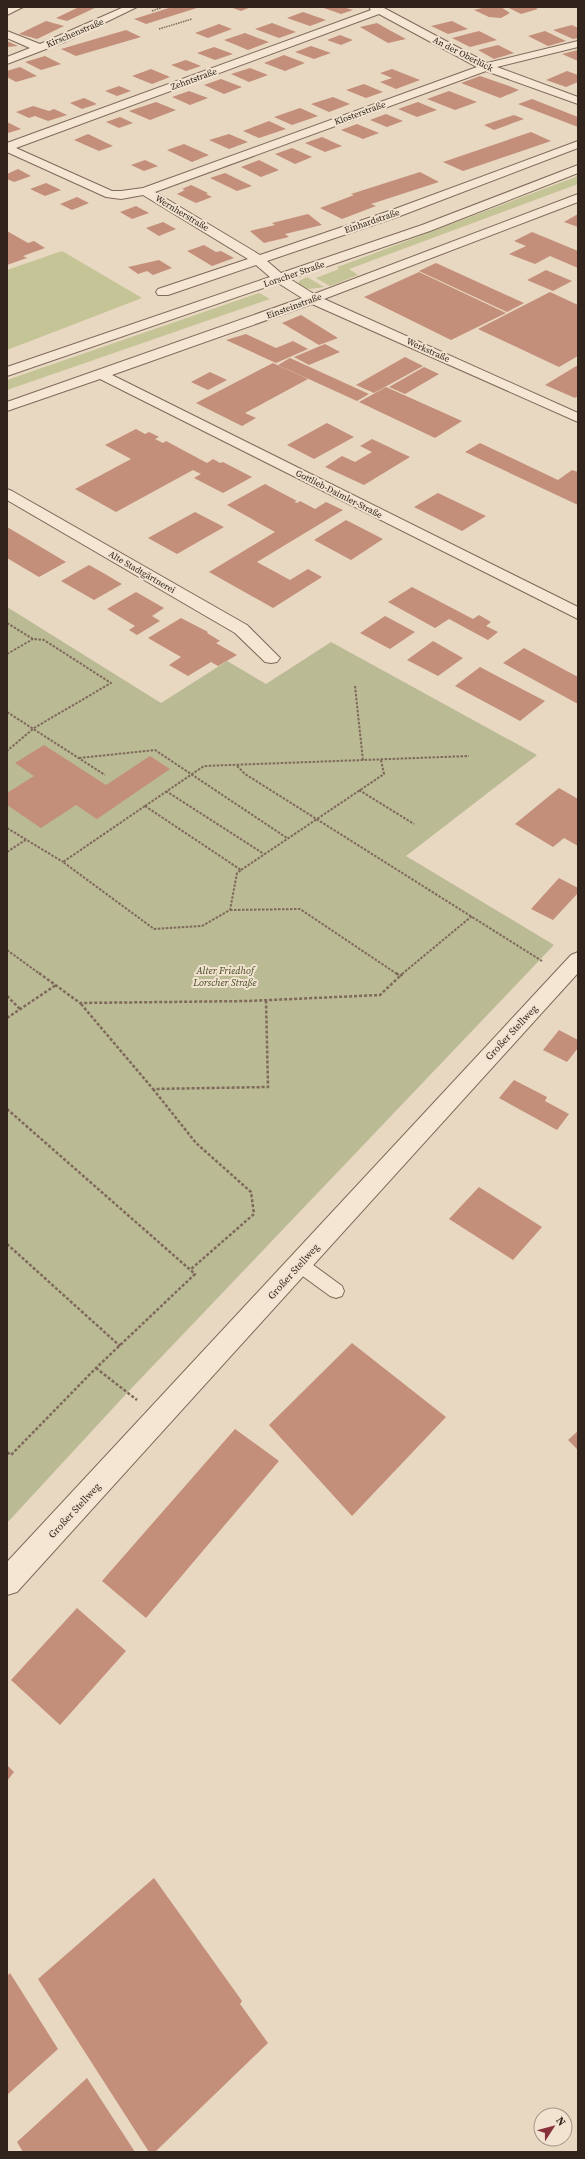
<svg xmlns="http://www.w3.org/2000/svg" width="585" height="2159" viewBox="0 0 585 2159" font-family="'Source Serif 4',serif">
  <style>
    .green { fill: #c5c496 }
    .cemetery { fill: #baba95 }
    .building { fill: #c38f7a }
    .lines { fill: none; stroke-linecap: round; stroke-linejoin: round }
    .lane-casing { stroke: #7f695a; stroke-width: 2 }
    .street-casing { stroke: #7f695a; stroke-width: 2 }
    .path-far2 { stroke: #7f695a; stroke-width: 1.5; stroke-dasharray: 1.5 1; stroke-linecap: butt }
    .path-far1 { stroke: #7f695a; stroke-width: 2; stroke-dasharray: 2.5 1.5; stroke-linecap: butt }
    .path { stroke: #7f695a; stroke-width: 2.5; stroke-dasharray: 3 2; stroke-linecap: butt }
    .lane { fill: #f4e6d3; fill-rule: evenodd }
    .street { fill: #f4e6d3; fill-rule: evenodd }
    .labels { text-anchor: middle; stroke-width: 4; stroke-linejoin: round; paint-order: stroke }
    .far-street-label { font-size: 9px; fill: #31241d; stroke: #f1e3cf }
    .park-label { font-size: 10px; font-style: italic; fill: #464b26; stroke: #f1e3cf }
    .street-label { font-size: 10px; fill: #31241d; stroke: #f1e3cf }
  </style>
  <rect width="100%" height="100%" fill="#e8d7c1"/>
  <path class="green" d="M578 176V184L349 269 358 275 330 286 316 278 339 269 337 267 346 264Z
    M62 251 142 298 7 350V270Z
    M307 277 324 287 310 289 299 285V281Z
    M259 293 270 299 7 390V380Z"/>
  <path class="cemetery" d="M7 607 161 703 227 661 266 684 331 642 537 755 406 856 554 945 127 1393 7 1523Z"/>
  <path class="building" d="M79 7H97L67 21 56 18Z
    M172 7H200L146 24 134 19Z
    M230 7H251L241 11Z
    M321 7H343L353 10 341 14Z
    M486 7H501L510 13 501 18 489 17 474 10Z
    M507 7H534L538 9 521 14Z
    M303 12 326 20 310 26 287 18Z
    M46 21 64 26 37 39 19 34Z
    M452 21 468 29 448 34 431 26Z
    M272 23 296 32 279 38 255 29Z
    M377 23 391 31 406 39 388 43 360 27Z
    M219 24 232 29 208 38 195 33Z
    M572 25 578 28V38L573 39 553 30Z
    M126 30 141 37 76 56 61 49Z
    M479 31 497 40 470 47 452 38Z
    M545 31 566 41 548 46 528 36Z
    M245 33 269 42 248 50 224 40Z
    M340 35 353 40 341 45 327 40Z
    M7 41 18 46 7 47Z
    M498 45 514 53 494 59 478 50Z
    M311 46 331 53 314 59 295 52Z
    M214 47 233 54 215 60 197 53Z
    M578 50V61L562 54Z
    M284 55 305 63 285 71 264 63Z
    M45 56 61 64 41 70 25 62Z
    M186 60 201 66 186 71 171 65Z
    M20 67 37 76 16 82 7 77V71Z
    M250 68 268 75 249 82 231 74Z
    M151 69 170 77 152 84 132 76Z
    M392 69 420 80 396 89 380 82 392 78 380 73Z
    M567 71 578 75V82L566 87 546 80Z
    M480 76 509 86 519 90 500 98 461 83Z
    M221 79 242 87 224 94 204 85Z
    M364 84 383 92 366 98 346 90Z
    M119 86 131 91 117 96 105 91Z
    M189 91 208 98 190 105 172 97Z
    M449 91 477 102 455 110 427 99Z
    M333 97 350 104 329 112 311 104Z
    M84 98 97 104 82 109 70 103Z
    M532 99 578 117V127L518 104Z
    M156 102 176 110 150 120 129 111Z
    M418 102 437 110 417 117 398 109Z
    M33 106 49 111 54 109 67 115 48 121 35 116 29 118 16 112Z
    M300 108 318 116 292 125 274 117Z
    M386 114 403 121 387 127 370 120Z
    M514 115 524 119 494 130 484 125Z
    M120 117 133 123 119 128 106 122Z
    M269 121 286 129 259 138 243 131Z
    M7 122 21 129 8 133Z
    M357 124 379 133 363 139 341 130Z
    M531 132 551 141 463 171 443 162Z
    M88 134 113 146 99 151 74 140Z
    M229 134 248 142 229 149 209 140Z
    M322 137 342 146 325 152 305 143Z
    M184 144 209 155 192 162 167 150Z
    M292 148 312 157 295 164 275 154Z
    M145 160 158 166 144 171 131 165Z
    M259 160 279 170 261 177 241 167Z
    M18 169 31 176 14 182 7 179V174Z
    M420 172 439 182 371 204 376 206 342 219 320 208 354 195 351 194Z
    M225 173 252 186 237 191 210 178Z
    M46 183 61 190 45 196 30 189Z
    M191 185 208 193 206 194 212 197 196 203 177 194 185 190 182 189Z
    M77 197 89 203 72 210 60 204Z
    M136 206 149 213 132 219 120 212Z
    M308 214 322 225 285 234 289 237 264 243 250 231 275 225 272 223Z
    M578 214V227L564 222Z
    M163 222 176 229 159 236 146 228Z
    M7 231 28 243 34 241 45 248 23 256 27 258 7 265Z
    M532 232 578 251V268L550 256 535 264 509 254 526 246 514 241Z
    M204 245 216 252 221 251 234 258 212 266 187 251Z
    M159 260 172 268 153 275 147 271 138 274 128 267Z
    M436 263 524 303 507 312 419 271Z
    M546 270 572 281 553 291 527 280Z
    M419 272 506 313 451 340 364 297Z
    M550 292 578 305V356L559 367 478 329Z
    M301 315 338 338 319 345 282 323Z
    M246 334 276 348 293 341 308 349 276 363 226 340Z
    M325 344 340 352 309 365 294 357Z
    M405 357 423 366 374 393 356 385Z
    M290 358 369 394 357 401 278 365Z
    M273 363 308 379 245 413 256 418 242 426 196 403Z
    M578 365V396L575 398 545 385Z
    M424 367 439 374 405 394 389 387Z
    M210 372 227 380 208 390 191 382Z
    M386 387 462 421 435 438 359 402Z
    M327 423 354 437 314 459 287 445Z
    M136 429 145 434 149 432 159 437 155 439 163 443 166 441 207 463 213 459 220 463 223 462 252 477 223 493 194 478 201 474 193 470 116 512 75 489 131 459 105 445Z
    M372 439 410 457 364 485 325 467 342 456 355 462 372 452 360 446Z
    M480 443 558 480 572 470 578 472V505L465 452Z
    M265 484 297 501 294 502 297 503 300 501 315 509 326 502 343 510 257 562 290 580 308 569 322 577 273 608 209 572 275 532 227 505Z
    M438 493 486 516 462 531 414 507Z
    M195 512 224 527 177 554 148 538Z
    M346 520 383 539 351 560 314 540Z
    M7 527 29 540 66 562 39 577 7 558Z
    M89 565 105 574 122 584 94 600 61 581Z
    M412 587 473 619 479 615 491 622 486 626 498 632 488 640 449 619 435 628 388 602Z
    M136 592 164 608 152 616 160 621 137 635 129 630 135 626 107 609Z
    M385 616 415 632 390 649 360 633Z
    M181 618 208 632 207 633 220 641 216 643 237 655 218 666 211 662 188 676 169 665 181 657 148 638Z
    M433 641 463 658 438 676 407 660Z
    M524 648 578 677V704L503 663Z
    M480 667 497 676 545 701 520 721 455 686Z
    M44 745 106 785 150 756 170 769 97 819 76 805 41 828 7 805V793L34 776 15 763Z
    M559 788 578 799V846L564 838 553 847 515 824Z
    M559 878 578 888V893L553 920 531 909Z
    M559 1030 578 1040V1048L567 1062 543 1050Z
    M514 1080 547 1097 545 1101 569 1114 557 1130 499 1098Z
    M479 1187 542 1227 513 1260 449 1219Z
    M352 1343 446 1417 352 1516 269 1425Z
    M235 1429 279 1461 146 1618 102 1581Z
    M578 1431V1450L568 1440Z
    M77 1608 126 1651 60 1725 11 1680Z
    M7 1765 14 1772 7 1781Z
    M154 1878 242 2001 240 2004 268 2043 155 2152H149L38 1979Z
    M10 1973 58 2049 7 2095V1976Z
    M87 2078 135 2152H23L17 2142Z"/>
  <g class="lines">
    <defs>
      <path id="lane" d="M299 1257 305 1259 342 1286 344 1291 342 1296 336 1298 330 1296 293 1269 291 1264 293 1259Z"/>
      <path id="street" d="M10 7H23L7 15V8Z
        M124 7H137L67 41 7 64V57L30 48 7 38V31L40 44Z
        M369 7 384 8 487 63 578 41V47L497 67 578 97V104L486 71 155 192 260 255 392 210 578 141V148L400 216 267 261 281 273 422 225 578 165V173L430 231 290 279 314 294 578 194V202L324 299 578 413V422L312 304 112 375 578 607V619L100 379 7 411V402L302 298 278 283 7 376V367L270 277 256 265 168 295H158L156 292 158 289 248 259 143 195 121 199 106 197 7 152V143L371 10ZM379 14 477 67 143 188 121 191H112L16 148Z
        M7 489 12 491 247 625 280 658 277 662 271 663 265 662 235 633 7 500Z
        M578 952V973L17 1592 7 1595V1562L571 955Z"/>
    </defs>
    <use href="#lane" class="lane-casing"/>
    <use href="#street" class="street-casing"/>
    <path class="path-far2" d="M152 11 163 7
      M159 29 192 19"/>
    <path class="path-far1" d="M7 623 33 639 44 640 111 683 34 728 7 751
      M7 654 33 639
      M355 686 363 761
      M7 712 105 775
      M79 758 155 750 287 838
      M237 766 245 774 542 961
      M359 790 414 824
      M166 791 264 854
      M145 806 241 870 237 873 230 910 202 926 154 929 63 862Z
      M145 806 204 766 469 756
      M7 828 63 862
      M7 852 27 839
      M241 870 384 774 381 760
      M230 910 300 909 397 974
      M7 950 40 974
      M402 974 472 916"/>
    <path class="path" d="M39 973 80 1003 248 1001 380 995 400 976
      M396 973 400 976 404 973
      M7 996 20 1009
      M81 1004 153 1089 268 1087 266 1000
      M7 1018 56 985
      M153 1089 196 1143 251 1192 254 1214 190 1270
      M7 1109 195 1274 96 1368 11 1455 7 1452
      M7 1244 120 1346
      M96 1368 137 1400"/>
    <use href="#lane" class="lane"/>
    <use href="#street" class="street"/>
  </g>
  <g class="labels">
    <g class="far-street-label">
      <text transform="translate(75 33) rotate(-23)" y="3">Kirschenstraße</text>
      <text transform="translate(463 54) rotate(27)" y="3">An der Oberlück</text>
      <text transform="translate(194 79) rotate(-20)" y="3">Zehntstraße</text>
      <text transform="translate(360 113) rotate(-20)" y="3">Klosterstraße</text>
      <text transform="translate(182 213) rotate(31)" y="3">Wernherstraße</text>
      <text transform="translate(372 221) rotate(-19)" y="3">Einhardstraße</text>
      <text transform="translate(294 274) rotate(-19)" y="3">Lorscher Straße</text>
      <text transform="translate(294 306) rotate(-20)" y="3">Einsteinstraße</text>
      <text transform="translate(428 350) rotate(24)" y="3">Werkstraße</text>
      <text transform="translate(339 494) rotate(27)" y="3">Gottlieb-Daimler-Straße</text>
      <text transform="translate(142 572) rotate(30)" y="3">Alte Stadtgärtnerei</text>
    </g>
    <g class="park-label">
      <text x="225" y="974">Alter Friedhof<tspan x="225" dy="12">Lorscher Straße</tspan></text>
    </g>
    <g class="street-label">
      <text transform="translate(511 1032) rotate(-47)" y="4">Großer Stellweg</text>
      <text transform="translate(293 1271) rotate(-48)" y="4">Großer Stellweg</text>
      <text transform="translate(74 1510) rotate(-47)" y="4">Großer Stellweg</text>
    </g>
  </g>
  <rect width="585" height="2159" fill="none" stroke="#31241d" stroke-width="16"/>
  <g transform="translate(553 2127) rotate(54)"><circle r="19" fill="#f1e3cf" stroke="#a49788"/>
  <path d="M0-3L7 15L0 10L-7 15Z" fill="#88313d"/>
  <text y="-6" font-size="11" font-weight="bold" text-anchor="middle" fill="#31241d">N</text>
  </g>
</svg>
